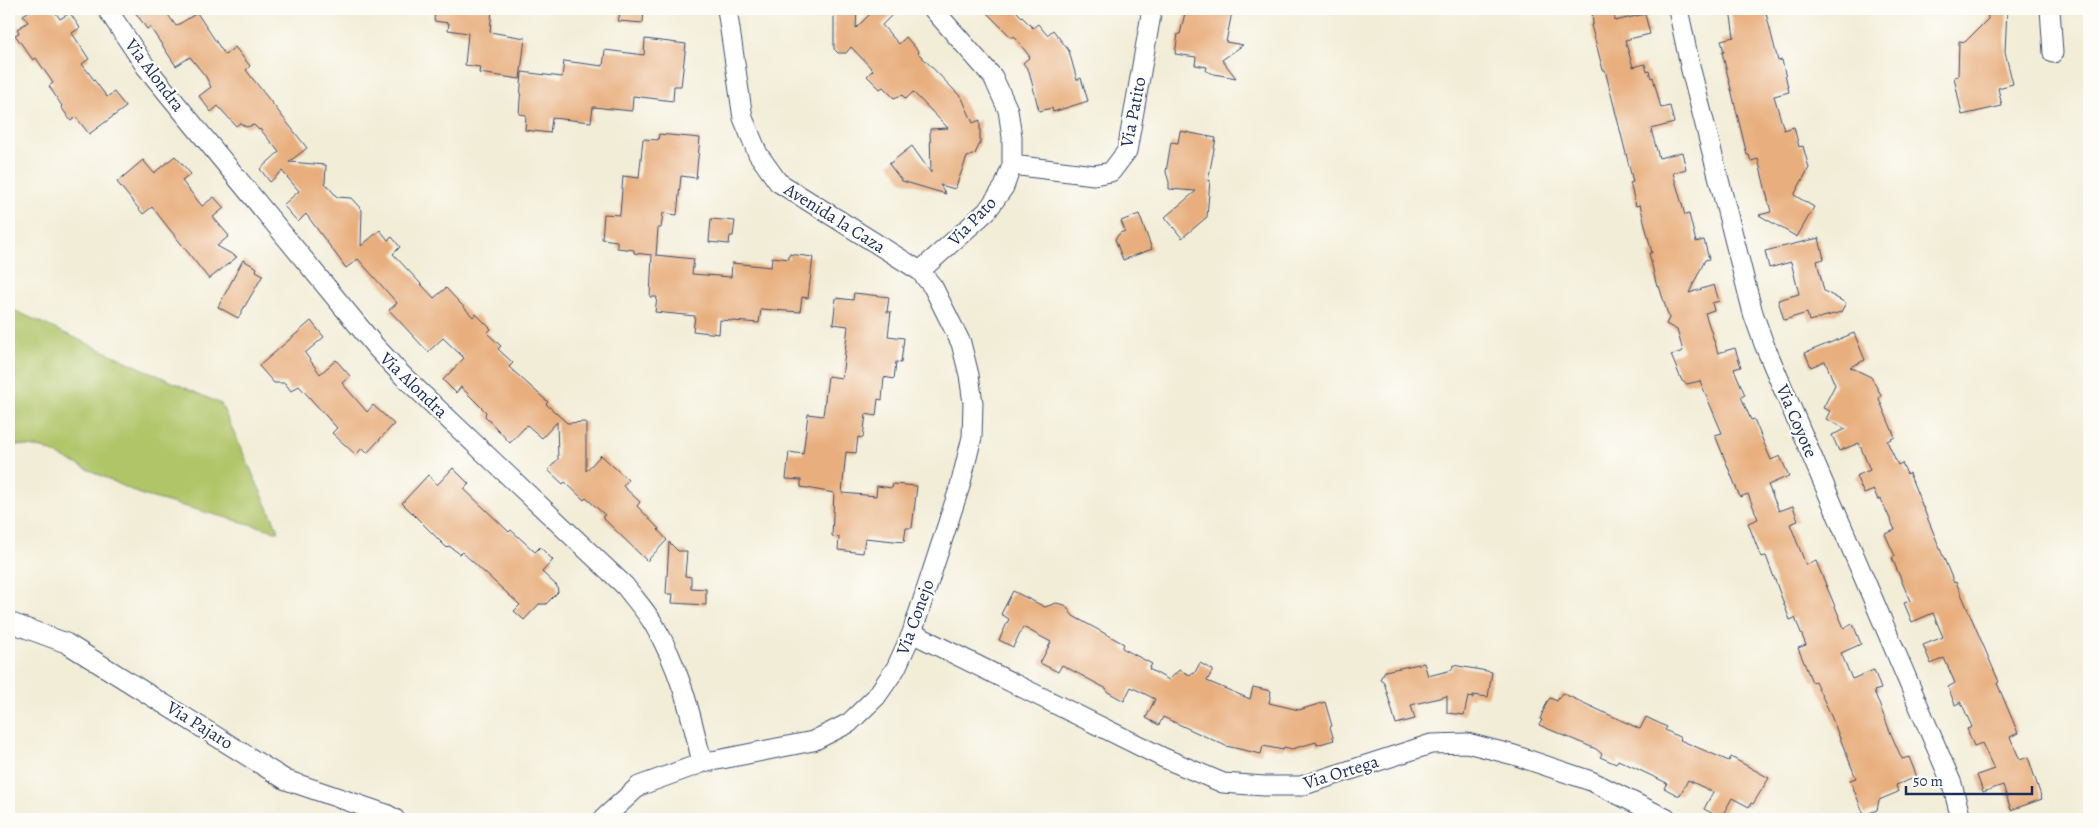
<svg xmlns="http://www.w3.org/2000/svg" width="2098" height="828" viewBox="0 0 2098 828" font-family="Alegreya,serif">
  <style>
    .green { fill: #b0c468; stroke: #667a63 }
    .building { fill: #e8ae7d }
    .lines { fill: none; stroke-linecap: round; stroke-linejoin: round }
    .street-casing { stroke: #3b4c70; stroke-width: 21 }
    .street { stroke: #fff; stroke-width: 19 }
    .labels { text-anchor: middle; stroke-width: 4.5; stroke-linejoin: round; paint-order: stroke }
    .street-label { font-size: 18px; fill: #1b2f5e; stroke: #fdfcf7 }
  </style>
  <rect width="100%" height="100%" fill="#fdfcf7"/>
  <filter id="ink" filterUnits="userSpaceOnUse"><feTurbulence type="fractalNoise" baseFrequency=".02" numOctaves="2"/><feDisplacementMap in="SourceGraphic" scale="10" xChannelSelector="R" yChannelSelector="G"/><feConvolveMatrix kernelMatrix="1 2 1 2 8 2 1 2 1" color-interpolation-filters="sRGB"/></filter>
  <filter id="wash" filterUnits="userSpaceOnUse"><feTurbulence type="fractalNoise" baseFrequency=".0096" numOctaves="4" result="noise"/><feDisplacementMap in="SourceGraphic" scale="20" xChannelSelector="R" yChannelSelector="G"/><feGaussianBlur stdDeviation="1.12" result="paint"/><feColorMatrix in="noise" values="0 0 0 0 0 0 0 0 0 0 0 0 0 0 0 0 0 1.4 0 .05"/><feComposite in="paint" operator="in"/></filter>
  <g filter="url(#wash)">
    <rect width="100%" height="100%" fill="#f2edd7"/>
    <path class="green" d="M9 308 221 404 279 532 142 495 43 448 9 444Z"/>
    <g id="blocks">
      <path class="building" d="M33 9H53L60 19 70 13 80 28 72 33 89 59 82 64 107 97 114 92 126 107 89 134 76 117 71 121 61 107 62 106 49 86 53 83 36 58 33 60 15 35 19 33 17 29 28 22 23 15Z
        M133 9H164L176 26 197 13 225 55 235 47 250 66 246 70 307 148 289 162 326 165 325 183 337 197 351 198 362 210 361 246 380 230 388 240 392 237 400 247 393 254 434 298 446 288 473 317 476 314 491 329 487 333 501 346 498 349 513 363 509 367 548 402 546 404 567 423 586 422V471L601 455 628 480 623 486 640 502 637 506 659 529 658 530 667 540 647 561 602 517 605 515 586 498 584 500 565 482 563 484 548 470 558 459 557 422 542 438 527 425 510 443 485 416 486 412 461 387 456 393 443 380 464 358 443 338 428 352 389 310 397 303 358 259 346 268 306 214 298 222 283 205 299 191 282 171 270 182 260 169 279 152 260 129 259 130 254 125 246 127 240 123 236 126 218 106 211 112 199 96 211 87 206 77 190 57 176 66 150 27 147 29Z
        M435 9H492L490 32 525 38 520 79 479 73 480 67 465 65 468 33 448 30 449 23 434 21Z
        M621 9H644L643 23 618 21Z
        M834 9H857L856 28 875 9H898L882 25 899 44 906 37 919 52 918 53 962 98 973 123 980 120V143L975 154 967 157 955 189 940 185 946 194 902 181 889 164 912 146 931 173 930 129 948 128 913 92 906 99 902 95 894 98 883 87 880 89 867 76 873 70 851 47 846 53H838L834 49Z
        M983 9H1014L1033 28 1038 24 1047 35 1053 30 1069 51 1077 80 1081 78 1088 101 1053 112 1052 108 1039 111 1029 71 1023 63 1030 57 1014 36 1012 38Z
        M1186 9H1224V10L1232 12 1226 42 1243 45 1222 60 1236 78 1214 74 1206 71 1207 67 1195 65 1196 57 1175 54 1178 34H1180Z
        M1592 9H1614L1615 21 1645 14 1650 34 1625 40 1633 67 1645 64 1647 72 1649 71 1651 78 1653 77 1661 108 1670 106 1674 123 1651 129 1659 158 1682 152 1686 169 1673 173 1685 215 1689 214 1696 242 1704 240 1709 259 1705 260 1689 293 1714 285 1719 301 1712 303 1714 310 1705 313 1718 353 1735 348 1741 367 1734 369 1745 395 1741 397 1751 420 1754 419 1771 460 1780 456 1789 476 1768 485 1779 511 1793 506 1798 521 1790 524 1806 565 1816 561 1844 628 1853 624 1861 644 1841 653 1852 679 1874 670 1881 689 1874 691 1891 734 1902 759 1909 757 1917 777 1896 785 1898 792 1879 800 1877 810 1864 815 1850 780 1856 778 1829 711 1815 681 1812 682 1798 648 1806 645 1795 618 1790 620 1766 556 1761 557 1748 523 1758 519 1748 494 1740 497 1715 435 1722 433 1700 381 1687 384 1682 381 1671 355 1683 351 1677 330 1666 324 1669 318 1659 286 1657 287 1649 253H1652L1640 205 1636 206 1630 183 1633 182 1605 70H1603L1591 25 1593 24Z
        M1730 9H1765L1778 61 1782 60 1789 92 1774 96 1784 130 1794 127 1799 147 1803 146 1809 168 1794 195 1814 207 1797 237 1759 215 1771 212 1758 159 1751 161 1749 155H1747L1722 52H1724L1721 40 1734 37Z
        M1987 9H2007L2005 52 2013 84 1998 88 2002 106 1962 115 1954 77 1958 76 1959 41 1965 42 1988 19Z
        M645 39 686 44 681 86H674L673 101 633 96 632 111 593 107 591 122 552 118 550 133 525 130 526 115 519 114 522 72 562 77 564 61 603 66 605 50 644 55Z
        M1180 131 1216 138 1208 181 1210 180 1207 217 1182 238 1165 217 1196 191 1169 189V182L1166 172 1171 142 1178 143Z
        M659 134 700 138 696 178 681 176 677 215 663 213 661 228H658L656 255 694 259 692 274 731 277 732 263 771 267 772 257 789 259V254L813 257 808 298 802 297 800 312 761 309 759 323 720 320 719 334 693 331 695 316 655 312 657 297H650L652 255 634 253V250L617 248V241L602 239 604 214 620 215 623 176 639 178 643 139 658 140Z
        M175 156 191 174 182 181 202 206 214 197 224 208 213 217 229 236 217 246 237 257 209 279 152 207 143 214 117 182 143 160 154 173Z
        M1139 214 1152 249 1123 260 1115 239 1120 233 1125 231 1121 221Z
        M711 219 735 221 733 236H730L729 244 709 242Z
        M1819 238 1824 259 1817 261 1824 291 1846 303 1841 312 1809 321 1807 313 1784 320 1778 300 1799 294 1791 262 1769 268 1765 251Z
        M243 260 257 268 256 271 263 275 238 318 218 307Z
        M854 293 889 297 887 312H891L888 336 904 338 901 363 896 362 894 379 884 377 882 400 878 399 876 416 866 414 863 438 858 437 856 453 846 452 842 493 876 496 877 486 892 488 893 484 917 486 912 528H906L904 542 865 538 863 553 838 550 839 537 832 536 834 493 801 487V480L786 479 789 452 803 454 808 414 823 416 828 376 842 378 848 326 833 324 836 298 853 300Z
        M311 321 324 337 305 353 320 374 336 360 350 376 342 383 367 412 373 405 394 424 367 453 362 448 356 455 332 433 337 428 299 386 291 391 285 383H274L259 366Z
        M1854 333 1865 360 1850 367 1871 377 1881 395 1879 399 1895 437 1887 441 1898 465 1902 463 1907 474 1909 473 1954 583 1956 582 1999 682 1997 683 2018 733 2010 737 2020 760 2028 757 2042 799 2011 810 2003 785 1983 792 1977 775 1994 769 1982 743 1974 746 1967 729 1972 727 1961 702 1955 705 1948 687 1955 683 1944 658 1931 664 1923 645 1943 637 1933 613 1912 622 1904 603 1910 601 1892 558 1895 556 1885 534 1895 530 1881 499 1878 500 1874 490 1864 494 1856 476 1870 470 1859 443 1839 451 1832 435 1846 429 1826 419 1830 411 1823 408 1835 385 1825 361 1811 367 1805 353Z
        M453 468 469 484 464 489 509 532 511 530 535 552 540 547 553 560 542 572 557 586 558 592 546 604H539L524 620 514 611 520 605 462 552 460 554 449 546 447 548 402 503 428 475 437 485Z
        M669 542 678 551H687L685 576 691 577V588L706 589V605L672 603 673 594H666Z
        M1013 591 1045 607 1056 603 1065 605 1073 616 1124 644 1122 648 1152 664 1149 669 1169 680 1179 670 1190 675 1192 673 1194 674 1200 663 1213 670 1207 681 1250 699 1253 687 1271 691 1269 703 1299 710 1325 702 1332 726 1330 727 1334 740 1317 745 1316 742 1292 749 1284 747 1283 750 1263 746 1261 754 1226 746 1163 717 1159 725 1146 718 1155 699 1131 687 1124 701 1106 691 1107 689 1062 665 1058 672 1040 663 1051 642 1023 627 1013 647 999 640 1009 619 1001 614Z
        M1424 663 1428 676 1452 670 1453 665 1492 672 1488 697 1473 695V698L1468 697 1464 715 1447 713V696L1411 705 1415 719 1396 724 1384 682 1380 679 1385 671Z
        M1562 693 1640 729 1646 717 1667 727 1665 730 1681 738 1680 740 1729 761 1731 757 1769 778 1753 804 1751 803 1749 807 1732 798 1721 818 1704 809 1713 792 1688 780 1680 795H1677L1664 788 1667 783 1618 760 1616 764 1600 757 1602 754 1596 749 1539 725 1542 720 1540 719 1547 702 1550 698 1557 701Z"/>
    </g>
  </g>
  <g filter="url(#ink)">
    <use href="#blocks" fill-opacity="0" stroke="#3b4c70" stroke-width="1"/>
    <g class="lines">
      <defs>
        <path id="street" d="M107 9 146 67 375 346 403 376 625 586C634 598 645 610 653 623 679 666 691 713 702 763
          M1678 9 1691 70 1753 313 1764 344 1952 784 1961 819
          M2050 9 2053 53
          M1012 165 1094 175 1111 172 1127 151 1152 9
          M920 271 987 211 1004 187 1012 165V137L1008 110 993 77 933 9
          M9 622 66 643 286 780 386 814 395 819
          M912 633 1164 758 1223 783 1264 786H1301L1431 744 1467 743 1514 755 1591 781 1667 819
          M603 819 639 786 702 763 813 741 849 723 876 697 896 668 912 633 960 486 972 437 973 403 969 375 961 343 933 287 920 271 778 182 758 154 743 118 727 9"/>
      </defs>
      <use href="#street" class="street-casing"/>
      <use href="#street" class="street"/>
    </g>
  </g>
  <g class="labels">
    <g class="street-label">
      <text transform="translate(155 75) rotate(53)" y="6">Via Alondra</text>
      <text transform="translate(1133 112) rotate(-79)" y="6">Via Patito</text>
      <text transform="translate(835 218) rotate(32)" y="6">Avenida la Caza</text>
      <text transform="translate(972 221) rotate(-46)" y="6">Via Pato</text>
      <text transform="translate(414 385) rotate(44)" y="6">Via Alondra</text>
      <text transform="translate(1797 421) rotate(67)" y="6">Via Coyote</text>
      <text transform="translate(915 617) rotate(-70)" y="6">Via Conejo</text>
      <text transform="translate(200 725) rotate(32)" y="6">Via Pajaro</text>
      <text transform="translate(1341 772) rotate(-17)" y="6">Via Ortega</text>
    </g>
  </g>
  <rect width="2098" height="828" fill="none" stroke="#fdfcf7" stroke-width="30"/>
  <path d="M1906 786v8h126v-8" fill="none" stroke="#1b2f5e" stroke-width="2.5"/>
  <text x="1913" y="786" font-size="15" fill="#1b2f5e" stroke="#fdfcf7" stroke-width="4" paint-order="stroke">50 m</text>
</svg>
